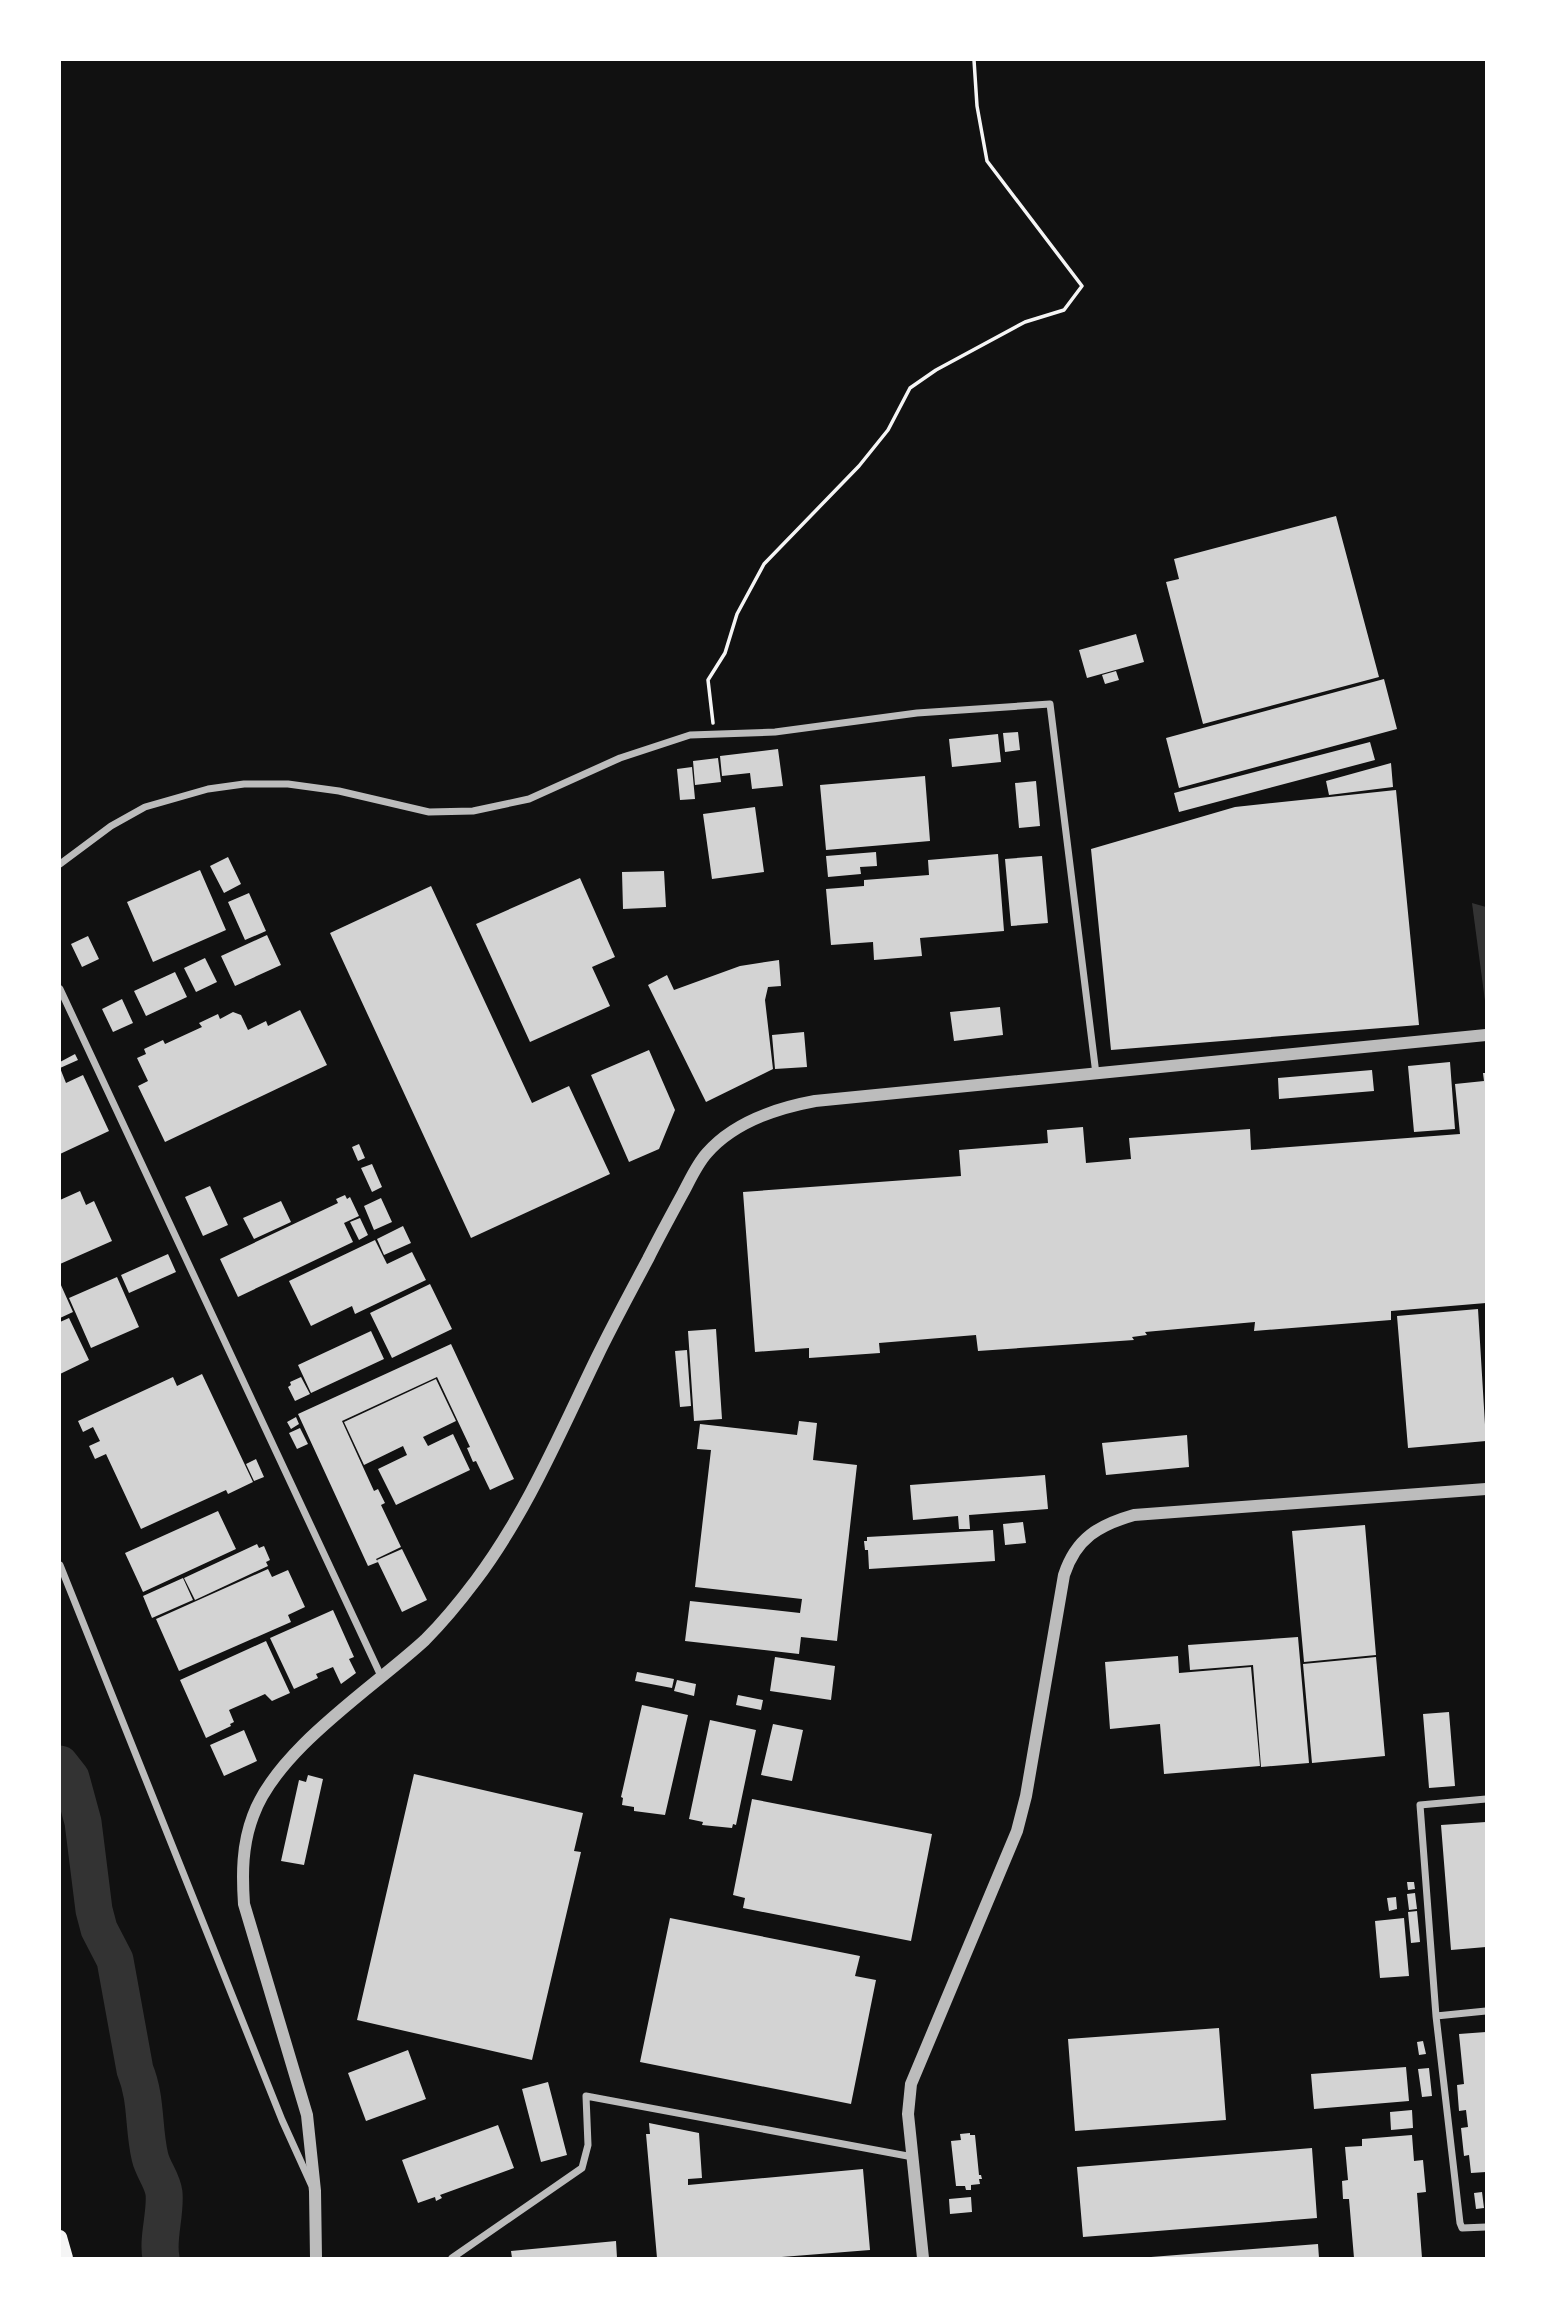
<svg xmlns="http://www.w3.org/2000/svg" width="1546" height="2318" viewBox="0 0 1546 2318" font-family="'Source Sans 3',sans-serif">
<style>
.water{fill:#333}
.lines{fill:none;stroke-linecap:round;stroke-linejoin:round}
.river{stroke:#333;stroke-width:37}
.building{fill:#d3d3d3}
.path{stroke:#f5f5f5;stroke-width:3.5}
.minor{stroke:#bcbcbc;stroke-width:7}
.tertiary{stroke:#bcbcbc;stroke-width:12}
.secondary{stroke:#f5f5f5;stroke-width:14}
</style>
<rect width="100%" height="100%" fill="#111"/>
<!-- water -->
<path class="water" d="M1472,903L1486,907V1000L1485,1001Z"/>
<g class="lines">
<!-- river -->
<path class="river" d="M60,1764L71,1778L83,1822L94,1910L99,1929L115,1960L135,2070C147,2099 143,2128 150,2157C153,2170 162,2179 164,2193C166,2214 157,2238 161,2258"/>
</g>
<!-- building -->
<path class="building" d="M1336,516L1379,677L1203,724L1166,582L1179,579L1174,559Z
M1136,634L1144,662L1087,678L1079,650Z
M1116,671L1119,680L1105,684L1102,675Z
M1384,679L1397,729L1179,788L1166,738Z
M1018,732L1020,750L1005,752L1003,733Z
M998,734L1001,762L952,767L949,739Z
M1370,742L1375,760L1179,812L1174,793Z
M778,749L783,786L752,789L750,773L722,776L720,756Z
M718,758L721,782L695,785L693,761Z
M1391,763L1393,787L1329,795L1326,781Z
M692,767L695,799L680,800L677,769Z
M925,776L930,841L826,850L820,785Z
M1036,781L1040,826L1019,828L1015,783Z
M1396,790L1419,1025L1111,1050L1091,849L1235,807Z
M755,807L764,872L712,879L703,814Z
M876,852L877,866L860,867L861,874L828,877L826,856Z
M998,854L1004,931L920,938L922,956L874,960L873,942L831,945L826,889L864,886V880L929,875L928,860Z
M1042,856L1048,923L1011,926L1005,859Z
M228,857L241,884L224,893L210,866Z
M200,870L226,930L153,962L127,902Z
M664,871L666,907L623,909L622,872Z
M580,878L615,957L592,967L610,1006L530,1042L476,924Z
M431,886L532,1103L569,1086L610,1174L471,1238L330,933Z
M249,893L266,931L245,940L228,902Z
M267,935L281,965L235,986L221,956Z
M88,936L99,959L82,967L71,944Z
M205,958L217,982L196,992L184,968Z
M779,960L781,986L768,987L765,1000L773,1069L706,1102L648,985L667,975L674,990L740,966Z
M175,972L187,997L146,1016L134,991Z
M122,999L133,1023L113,1032L102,1009Z
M1000,1007L1003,1035L954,1041L950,1012Z
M300,1010L327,1065L165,1142L138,1086L148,1081L137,1058L146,1054L144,1049L163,1040L165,1044L202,1027L199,1023L218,1014L220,1019L233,1012L241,1015L248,1030L266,1021L268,1026Z
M804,1032L807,1067L775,1069L772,1035Z
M649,1050L675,1110L659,1149L629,1162L591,1075Z
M75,1054L78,1060L60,1068L66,1083L83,1075L109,1131L60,1154V1062Z
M1450,1062L1455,1129L1414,1132L1408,1066Z
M1372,1070L1374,1091L1279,1099L1278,1078Z
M1483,1073H1486V1303L1391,1311V1320L1254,1331L1255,1322L1145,1332L1147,1335L1132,1337L1134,1340L978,1351L976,1335L879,1343L880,1353L809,1358V1348L755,1352L743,1192L961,1176L959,1150L1048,1143L1047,1130L1083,1127L1086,1163L1131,1159L1129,1138L1250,1129L1251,1150L1460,1134L1455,1084L1484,1081Z
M359,1144L365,1158L358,1161L352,1147Z
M372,1164L382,1187L372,1192L361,1168Z
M210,1186L228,1225L203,1236L185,1197Z
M80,1191L86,1205L94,1201L112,1241L60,1264V1200Z
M345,1195L347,1199L350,1197L359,1216L344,1223L353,1242L238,1297L220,1259L338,1203L336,1199Z
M381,1198L392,1222L374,1230L364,1206Z
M281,1201L291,1222L254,1239L243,1218Z
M360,1218L368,1235L359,1240L350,1222Z
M403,1226L411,1243L384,1255L377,1239Z
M375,1240L387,1264L412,1252L426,1280L355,1314L352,1306L311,1326L289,1281Z
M168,1254L176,1272L129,1293L121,1275Z
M117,1277L139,1327L91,1348L69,1298Z
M60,1283L73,1312L60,1318Z
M430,1284L452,1329L392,1358L370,1313Z
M1478,1309L1486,1441L1408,1448L1397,1316Z
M69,1318L89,1360L60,1374V1322Z
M716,1329L722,1419L694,1421L688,1331Z
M371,1331L384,1359L311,1393L298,1365Z
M451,1344L514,1479L490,1490L476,1461L473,1462L467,1448L470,1447L437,1377L342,1421L374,1491L378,1489L385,1503L381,1505L401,1547L376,1559L378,1562L368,1566L298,1414Z
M687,1350L691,1406L680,1407L675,1351Z
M202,1374L253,1482L228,1494L226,1490L141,1529L106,1454L95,1459L89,1446L100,1441L93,1427L83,1432L78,1421L173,1377L177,1386Z
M301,1377L310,1394L295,1401L288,1387L291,1385L290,1382Z
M436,1379L456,1421L423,1437L428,1446L453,1434L470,1470L396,1505L378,1469L407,1455L403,1446L364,1465L344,1422Z
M296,1417L299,1424L291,1429L287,1422Z
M799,1421L817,1423L813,1460L857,1465L837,1641L801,1637L799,1654L685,1641L690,1601L800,1613L802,1599L695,1587L711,1450L697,1449L700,1424L797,1435Z
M300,1428L308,1444L297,1449L289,1433Z
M1187,1435L1189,1467L1106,1475L1102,1443Z
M256,1459L264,1477L254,1481L246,1464Z
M1045,1475L1048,1509L969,1515L970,1529H959L958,1516L913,1520L910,1485Z
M218,1511L236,1549L143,1592L125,1553Z
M1023,1522L1026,1543L1005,1545L1003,1524Z
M1365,1525L1376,1655L1304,1662L1292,1531Z
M993,1530L995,1561L869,1569L868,1550H865L864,1541H867V1537Z
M257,1544L259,1548L264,1546L270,1560L266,1562L268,1566L195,1600L184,1578Z
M402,1549L427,1600L402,1612L377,1560Z
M268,1569L272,1577L288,1570L305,1607L288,1615L291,1622L179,1671L156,1619Z
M183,1578L193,1600L152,1618L143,1596Z
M333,1610L354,1657L349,1659L356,1673L341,1684L333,1667L316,1674L318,1678L294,1689L270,1638Z
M1298,1637L1309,1763L1261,1767L1253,1665L1190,1670L1188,1645Z
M266,1641L290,1693L272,1701L265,1694L229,1710L234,1722L230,1724L231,1726L206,1738L180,1680Z
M1178,1656L1179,1673L1251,1667L1260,1766L1164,1774L1160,1724L1110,1729L1105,1662Z
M775,1657L835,1666L831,1700L770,1691Z
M1376,1657L1385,1756L1312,1763L1303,1664Z
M637,1672L674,1679L672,1688L635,1681Z
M677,1680L696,1684L694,1696L674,1691Z
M738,1695L763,1700L761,1710L736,1705Z
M642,1705L688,1715L665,1815L634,1811V1807L622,1805L623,1798L621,1797Z
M1449,1712L1455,1786L1429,1788L1423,1714Z
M710,1720L756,1730L736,1825L733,1824L732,1828L702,1825L703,1822L689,1819Z
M773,1724L803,1730L792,1781L761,1775Z
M244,1730L257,1761L224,1776L210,1745Z
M414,1774L583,1813L574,1851L581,1852L532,2060L357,2020Z
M308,1775L323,1779L304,1865L281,1861L299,1780L306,1782Z
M752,1799L932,1834L911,1941L743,1908L745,1898L733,1895Z
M1486,1822V1947L1451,1950L1441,1825Z
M1407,1882H1414L1415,1889L1408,1890Z
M1415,1893L1417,1909L1409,1910L1407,1894Z
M1396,1897L1397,1909L1389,1911L1387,1898Z
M1417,1911L1420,1942L1411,1943L1408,1912Z
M670,1918L860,1956L855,1976L876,1980L851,2104L640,2062Z
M1404,1918L1409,1976L1380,1978L1375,1921Z
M1219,2028L1226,2120L1075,2131L1068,2039Z
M1486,2032V2172L1471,2173L1469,2155L1464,2156L1461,2128L1468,2127L1466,2110L1459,2111L1457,2085L1464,2084L1459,2034Z
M1423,2041L1426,2054L1419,2055L1417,2042Z
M408,2050L426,2099L366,2121L348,2073Z
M1406,2067L1409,2101L1314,2109L1311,2074Z
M1429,2068L1432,2096L1422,2097L1418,2069Z
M548,2082L567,2155L541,2162L522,2089Z
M1412,2110L1413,2128L1391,2130L1390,2112Z
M649,2123L699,2133L702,2178L688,2179V2185L863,2169L870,2250L769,2258H657L646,2134H650Z
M498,2125L514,2168L440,2195L442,2198L436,2201L435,2197L418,2203L402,2160Z
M970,2133V2135H975L979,2175H981L982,2179H979L980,2184L971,2185V2190H966L965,2186H956L951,2141L961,2140L960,2134Z
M1412,2135L1414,2161L1423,2160L1426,2192L1417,2193L1422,2258H1354L1349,2199H1343L1342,2181L1348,2180L1345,2147L1362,2146V2139Z
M1312,2148L1317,2218L1083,2237L1077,2167Z
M1482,2192L1484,2208L1476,2209L1474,2193Z
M971,2197L972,2212L950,2214L949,2199Z
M616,2241L617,2258H512L511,2251Z
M1318,2244L1319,2258H1151V2257Z"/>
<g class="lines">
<!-- path -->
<path class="path" d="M713,723L708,680L725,653L737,614L764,564L859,466L888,430L910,388L936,370L1025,322L1064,310L1082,286L987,161L977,106L974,60"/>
<!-- minor -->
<path class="minor" d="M60,864L111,826L145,807L208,789L244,784H288L339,791L429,812L473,811L529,799L620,758L690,735L775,732L917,713L1050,704L1096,1074
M60,989L381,1676
M60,1565L282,2120L311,2184
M1486,1799L1420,1805L1436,2016L1460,2223L1462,2228L1486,2227
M1436,2016L1486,2011
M452,2258L582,2168L588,2145L586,2096L913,2157"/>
<!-- tertiary -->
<path class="tertiary" d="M316,2258L315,2191L307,2115L244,1904C242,1874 242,1845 253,1816C277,1749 373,1688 425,1640C443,1622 461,1600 476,1580C527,1512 560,1433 597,1357C613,1324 631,1291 648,1259C659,1237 671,1215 683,1193C690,1180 697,1164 707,1153C734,1122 777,1108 815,1101L1486,1035
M923,2258L908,2114L911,2084L1017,1831L1026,1796L1064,1575C1076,1538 1099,1525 1134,1515L1486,1489"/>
<!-- secondary -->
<path class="secondary" d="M60,2237L66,2258"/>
</g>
<!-- border -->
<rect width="1546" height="2318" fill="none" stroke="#ffffff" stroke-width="122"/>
</svg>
